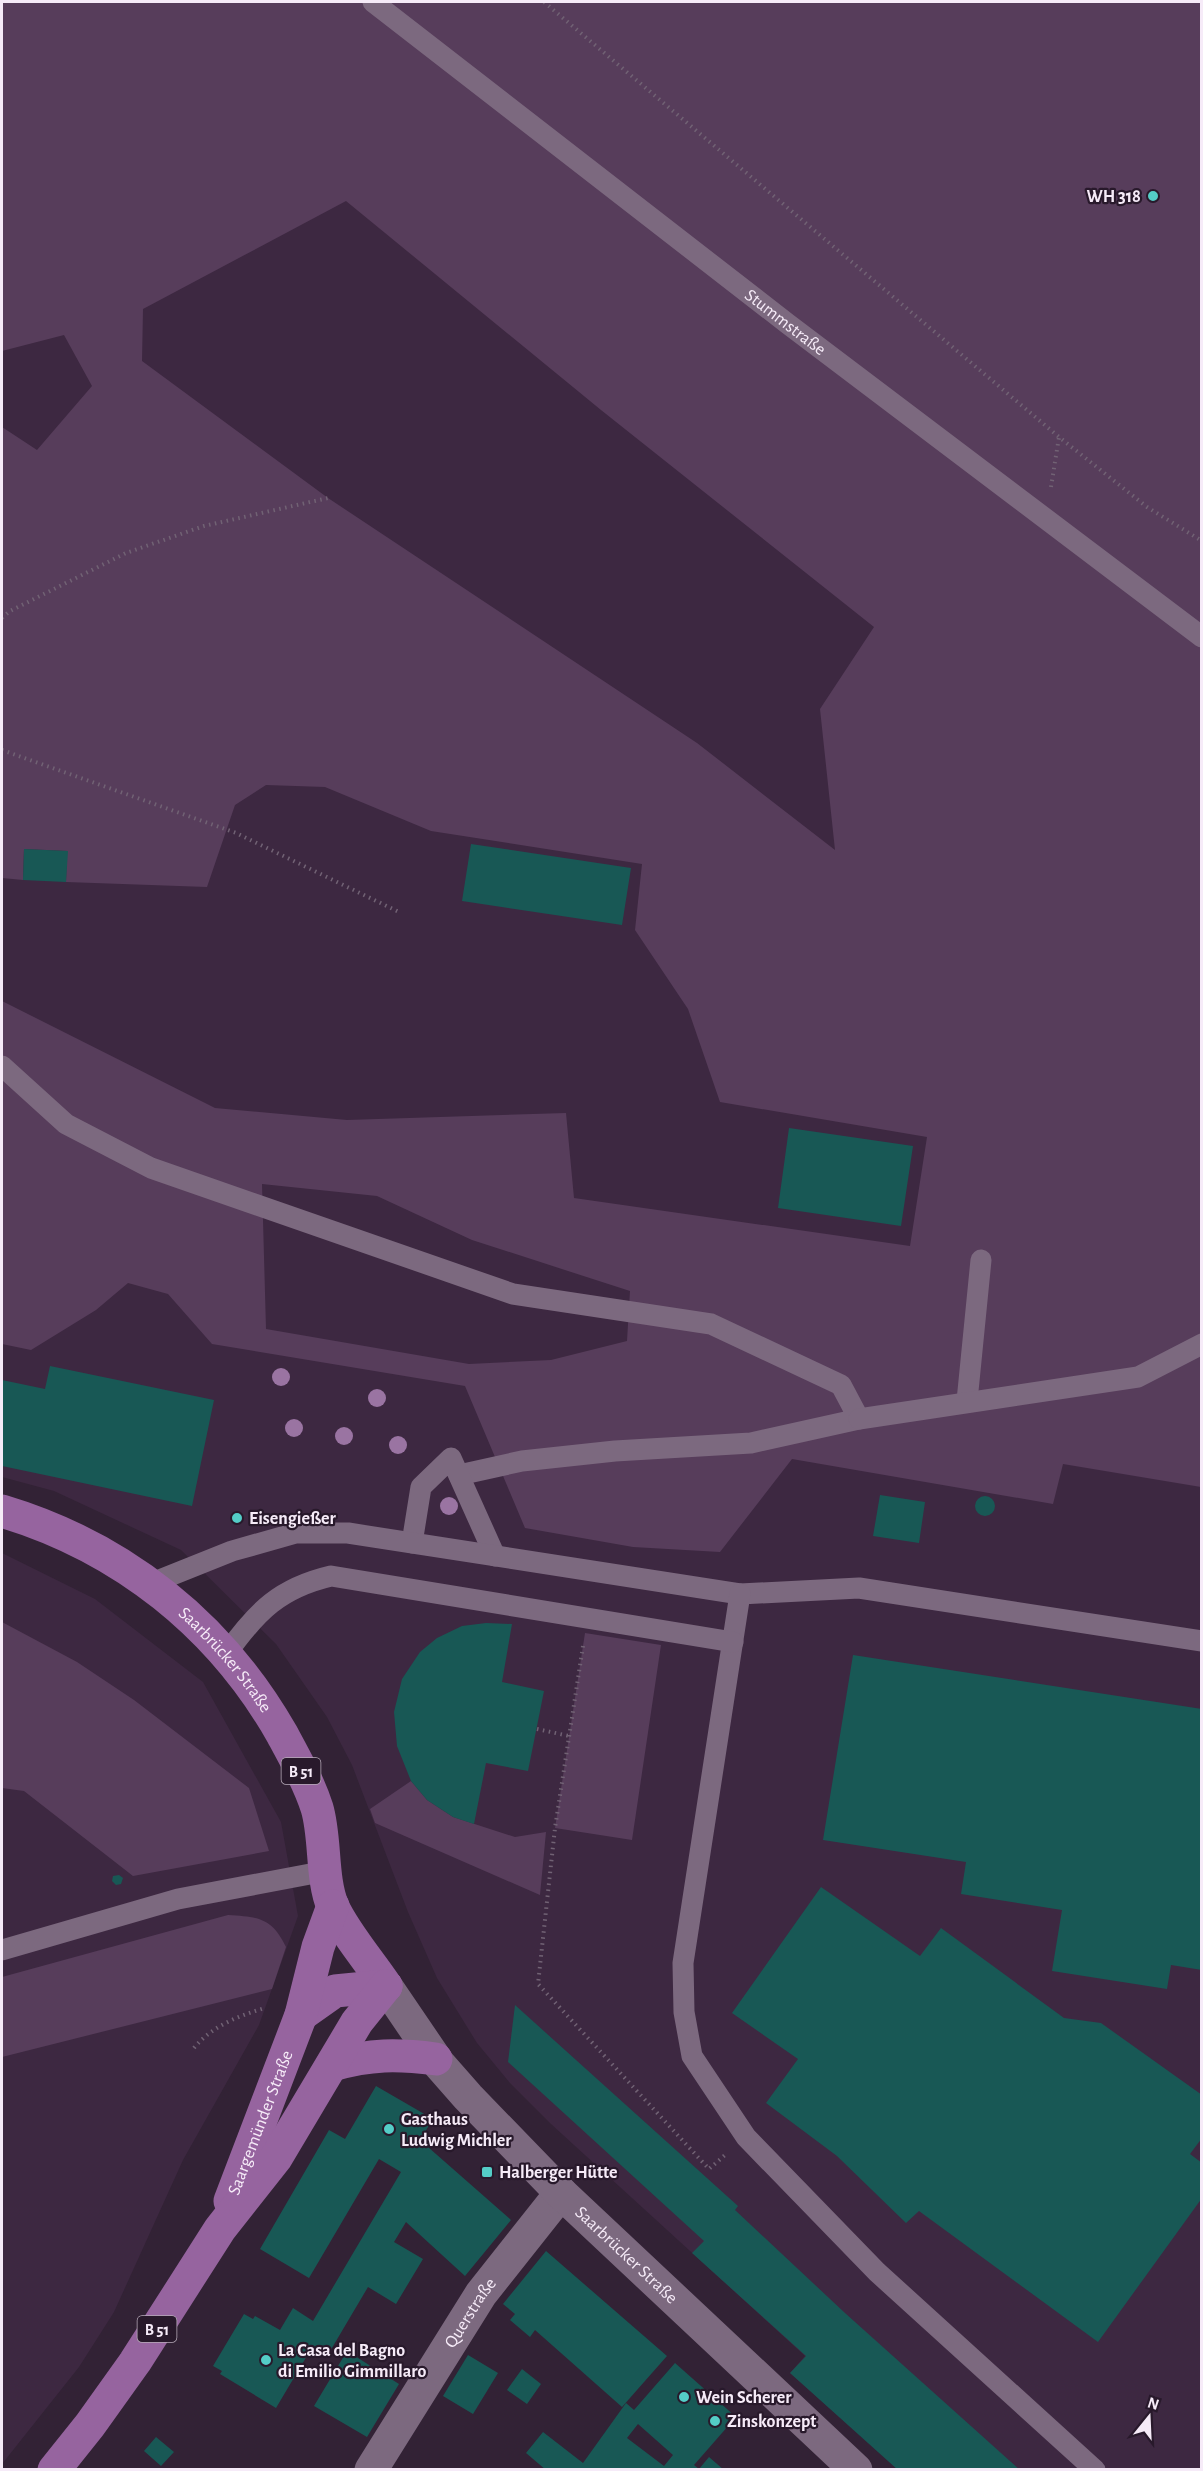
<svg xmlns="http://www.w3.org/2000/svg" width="1203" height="2471" viewBox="0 0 1203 2471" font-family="'Alegreya Sans',sans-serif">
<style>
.built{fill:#3d2841}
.green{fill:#573d5b;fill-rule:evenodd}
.building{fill:#185855;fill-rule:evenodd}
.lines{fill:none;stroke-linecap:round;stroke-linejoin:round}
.path{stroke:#716274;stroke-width:4;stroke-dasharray:1.5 4.5;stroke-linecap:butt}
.lane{stroke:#7c697f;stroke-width:21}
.street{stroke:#7c697f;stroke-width:33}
.secondary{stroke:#7c697f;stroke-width:33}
.primary{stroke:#96649f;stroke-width:33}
.tree{fill:#9a74a2}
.poi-dot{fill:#54cdc7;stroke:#28192b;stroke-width:2}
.labels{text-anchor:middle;stroke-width:4.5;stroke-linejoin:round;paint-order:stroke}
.shield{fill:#28192b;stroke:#b8acba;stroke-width:1.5}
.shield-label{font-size:16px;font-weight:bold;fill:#f6ebf8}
.poi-label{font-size:18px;font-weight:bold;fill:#f6ebf8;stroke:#28192b;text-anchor:start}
.street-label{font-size:18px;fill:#f6ebf8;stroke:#28192b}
</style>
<rect width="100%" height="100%" fill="#322235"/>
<!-- built -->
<path class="built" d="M2,2L1201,659V2469H898L790,2373L805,2356L551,2124L510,2083L477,2043L437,1978L408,1912L352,1765L327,1717L276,1644L181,1550L54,1491L2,1477Z
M2,1553L95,1599L203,1682L281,1822L298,1916L259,2025L183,2160L114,2312L79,2367L2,2464Z"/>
<!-- green -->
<path class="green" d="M2,2H1201V1487L1063,1464L1053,1504L792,1459L720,1552L633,1547L525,1528L465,1386L212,1344L168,1294L128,1283L96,1310L31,1350L2,1344V1001L215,1108L347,1120L566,1113L574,1198L910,1246L927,1137L720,1102L688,1009L635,930L642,864L431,831L325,787L266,785L235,805L207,887L66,882L67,851L24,849L23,880L2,878V427L37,450L92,386L64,335L2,351ZM346,201L601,410L874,627L820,709L835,850L697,743L328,498L142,361L143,309ZM262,1184L377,1196L472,1240L630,1291L627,1341L551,1360L469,1364L266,1329Z
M2,1622L77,1662L134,1700L249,1788L269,1851L133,1876L24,1791L2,1788Z
M585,1633L661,1645L632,1840L555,1828Z
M411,1781L427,1800L453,1817L515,1837L546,1832L540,1895L375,1823L370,1809Z
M228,1915C259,1917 272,1918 286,1947L272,1989L2,2057V1977Z"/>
<!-- building -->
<path class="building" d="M471,844L631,868L622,925L462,901Z
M24,849L68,851L66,882L23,880Z
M789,1128L913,1146L901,1226L778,1208Z
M50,1366L214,1400L192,1506L2,1466V1380L45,1389Z
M880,1495L925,1502L919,1543L873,1536Z
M975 1506a10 10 0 1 1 20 0a10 10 0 1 1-20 0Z
M486,1623L512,1624L502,1682L544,1691L528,1771L486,1763L474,1824L453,1817L427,1800L411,1781L397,1746L394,1712L402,1679L420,1652L437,1638L462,1626Z
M853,1655L1202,1709V1970L1171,1965L1167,1989L1052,1971L1062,1910L961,1894L966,1862L823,1840Z
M119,1875L123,1878L121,1884L116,1885L112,1881L113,1876Z
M821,1887L920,1956L941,1928L1064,2018L1101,2023L1202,2095V2138L1190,2154L1202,2163V2198L1098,2342L919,2211L906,2223L837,2156L766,2103L798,2059L732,2013Z
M515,2005L738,2206L735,2210L845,2313L1020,2470H898L790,2373L806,2356L692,2253L704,2241L508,2062Z
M376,2086L433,2119L420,2140L511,2220L465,2276L406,2222L394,2242L423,2259L396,2304L368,2287L326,2358L311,2349L276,2408L220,2374L222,2371L213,2366L244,2314L253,2319L255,2316L280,2330L293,2308L313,2321L401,2172L379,2159L309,2278L260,2249L329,2130L345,2139Z
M546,2251L667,2356L622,2407L535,2330L530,2337L510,2320L515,2314L503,2304Z
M347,2351L399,2384L367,2437L314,2406Z
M468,2355L498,2373L473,2414L443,2396Z
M675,2363L736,2417L694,2465L699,2469L709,2457L724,2470H546L526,2453L543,2432L583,2463L626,2403L634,2410ZM638,2424L673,2455L664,2466L627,2438Z
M522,2369L541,2384L527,2404L507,2390Z
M156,2437L174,2452L161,2466L144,2451Z"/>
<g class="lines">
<!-- path -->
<path class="path" d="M544,2L1059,437L1147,507L1202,541
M1051,487L1059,437
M2,618L10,611L126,553L204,526L328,498
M2,750L236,833L399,912
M583,1646L555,1828L538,1984L709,2169L725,2155
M537,1729L569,1736
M194,2048C212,2026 238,2016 265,2008"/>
<!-- lane -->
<g class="lane">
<path id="s1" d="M373,2L788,324L1202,637"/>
<path d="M2,1066L66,1124L151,1168L513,1294L711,1324L841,1385L859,1419L751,1443L615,1451L522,1461L459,1475"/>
<path d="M967,1401L981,1260"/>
<path d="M859,1419L1138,1377L1202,1344"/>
<path d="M412,1543L421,1487L451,1458L495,1556"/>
<path d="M152,1583L232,1551L296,1533H348L740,1594L859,1588L1202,1641"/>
<path d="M740,1594L683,1963L684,2012L692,2056L746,2137L877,2272L1095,2470"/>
<path d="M227,1653C257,1611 280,1588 331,1576L733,1642"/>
<path d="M2,1950L178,1899L326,1871"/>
</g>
<!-- street -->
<path class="street" id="s2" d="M371,2470L481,2294L561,2193"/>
<!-- secondary -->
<path class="secondary" id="s3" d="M386,1986L439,2064L468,2097L561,2193L856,2470"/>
<!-- primary -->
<g class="primary">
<path id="s4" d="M2,1511C122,1547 220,1625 282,1734C295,1758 309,1783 317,1808C326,1838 321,1879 333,1907C345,1933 370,1962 386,1986"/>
<path d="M301,2015L335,1991L386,1986"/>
<path d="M332,2065C371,2054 397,2054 436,2059"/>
<path id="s5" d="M230,2201L301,2015L318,1947L333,1906"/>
<path d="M54,2470L90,2425L135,2362L220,2229L276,2158L357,2022L386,1986"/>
</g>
</g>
<!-- trees -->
<g class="tree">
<circle cx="281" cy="1377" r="9"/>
<circle cx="377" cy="1398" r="9"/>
<circle cx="294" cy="1428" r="9"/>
<circle cx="344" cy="1436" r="9"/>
<circle cx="398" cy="1445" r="9"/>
<circle cx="449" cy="1506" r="9"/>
</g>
<!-- markers -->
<g class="poi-dot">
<circle cx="1153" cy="196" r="6"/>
<circle cx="237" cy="1518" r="6"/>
<circle cx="389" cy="2129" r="6"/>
<rect x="481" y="2166" width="12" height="12" rx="3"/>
<circle cx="266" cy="2360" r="6"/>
<circle cx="684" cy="2397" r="6"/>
<circle cx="715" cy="2421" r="6"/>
</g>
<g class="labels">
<!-- shield labels -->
<g class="shield">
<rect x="281.5" y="1758" width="39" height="26" rx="4.5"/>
<rect x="137.5" y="2316" width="39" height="26" rx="4.5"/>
</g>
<g class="shield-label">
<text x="301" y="1777">B 51</text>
<text x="157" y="2335">B 51</text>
</g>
<!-- poi labels -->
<g class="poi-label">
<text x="1141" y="202" text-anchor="end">WH 318</text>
<text x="249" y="1524">Eisengießer</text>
<text x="401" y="2125">Gasthaus<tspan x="401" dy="21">Ludwig Michler</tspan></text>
<text x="499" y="2178">Halberger Hütte</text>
<text x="278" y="2356">La Casa del Bagno<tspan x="278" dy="21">di Emilio Gimmillaro</tspan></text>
<text x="696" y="2403">Wein Scherer</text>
<text x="727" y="2427">Zinskonzept</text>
</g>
<!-- street labels -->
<g class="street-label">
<text dy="6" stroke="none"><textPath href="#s1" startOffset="522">Stummstraße</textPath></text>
<text dy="6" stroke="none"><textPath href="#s4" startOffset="273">Saarbrücker Straße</textPath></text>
<text dy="6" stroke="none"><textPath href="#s5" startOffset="84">Saargemünder Straße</textPath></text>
<text dy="6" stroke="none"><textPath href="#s3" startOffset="362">Saarbrücker Straße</textPath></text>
<text dy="6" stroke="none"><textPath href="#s2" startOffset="186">Querstraße</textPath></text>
</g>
</g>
<!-- border -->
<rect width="1203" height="2471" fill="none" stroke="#f6ebf8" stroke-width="6"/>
<!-- north arrow -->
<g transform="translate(1149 2417) rotate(18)" stroke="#28192b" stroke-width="4.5" paint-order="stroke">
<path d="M0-4.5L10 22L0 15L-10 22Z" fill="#f6ebf8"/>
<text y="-9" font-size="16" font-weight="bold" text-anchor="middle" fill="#f6ebf8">N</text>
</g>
</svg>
